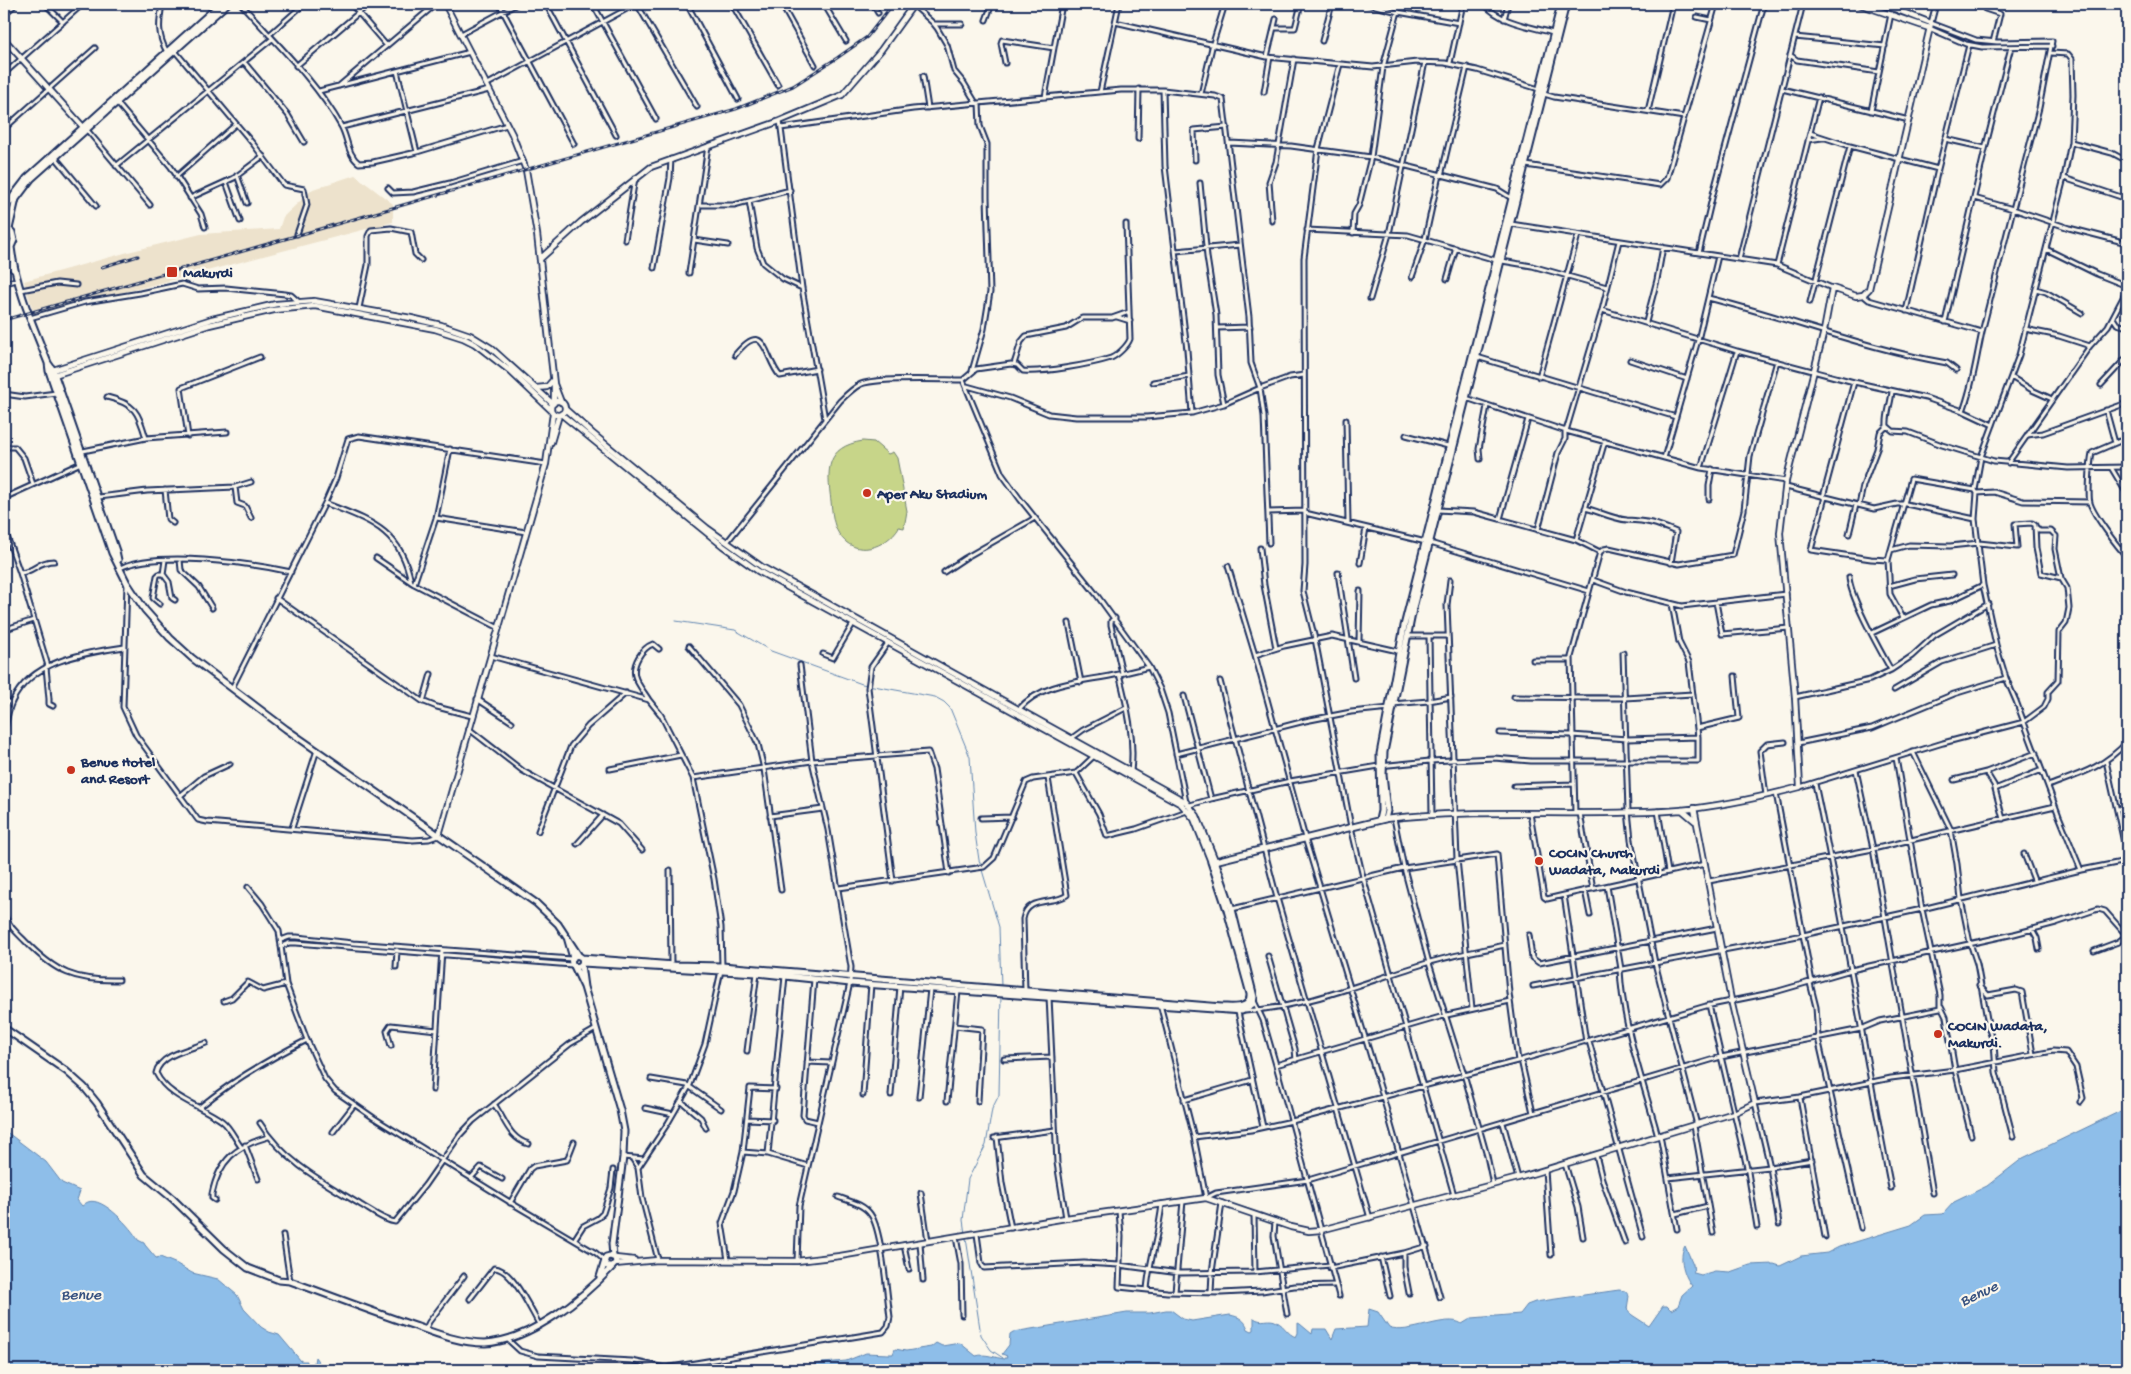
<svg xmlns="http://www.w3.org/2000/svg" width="2131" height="1374" viewBox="0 0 2131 1374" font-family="'Gochi Hand',sans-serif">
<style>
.built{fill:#ede2cc}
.green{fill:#c7d589;stroke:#718274}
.water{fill:#8ebee9;stroke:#6085b1}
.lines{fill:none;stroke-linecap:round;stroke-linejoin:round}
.stream{stroke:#6085b1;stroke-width:1}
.minor-casing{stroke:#1b2f5e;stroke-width:7}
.tertiary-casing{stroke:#1b2f5e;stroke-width:8}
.secondary-casing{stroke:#1b2f5e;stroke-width:9}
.primary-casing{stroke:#1b2f5e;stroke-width:9}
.minor{stroke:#fbf7ec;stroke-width:3}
.tertiary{stroke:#fbf7ec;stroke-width:4.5}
.secondary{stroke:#fbf7ec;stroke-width:5}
.primary{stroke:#fbf7ec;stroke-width:5}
.rail-casing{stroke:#1b2f5e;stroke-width:3}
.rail{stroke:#fbf7ec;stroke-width:1;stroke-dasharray:4;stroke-linecap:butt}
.poi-dot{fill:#c8321e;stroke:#fbf7ec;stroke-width:2}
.labels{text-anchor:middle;stroke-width:4.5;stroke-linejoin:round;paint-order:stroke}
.poi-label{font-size:15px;font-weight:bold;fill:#1b2f5e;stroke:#fbf7ec;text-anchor:start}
.water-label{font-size:16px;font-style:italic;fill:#385381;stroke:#fbf7ec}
</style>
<rect width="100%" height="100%" fill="#fbf7ec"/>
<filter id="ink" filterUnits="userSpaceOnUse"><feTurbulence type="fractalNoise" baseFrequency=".02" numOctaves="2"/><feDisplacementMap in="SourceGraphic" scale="10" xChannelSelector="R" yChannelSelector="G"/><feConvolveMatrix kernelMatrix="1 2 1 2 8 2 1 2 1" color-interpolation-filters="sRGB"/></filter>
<g filter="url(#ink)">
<!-- built -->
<path class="built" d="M355,175L393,204V222L157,284L34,314L24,281L132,251L201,234L279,229L283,217L313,189Z"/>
<!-- green -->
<path class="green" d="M863,441L874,442L888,454L893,452L897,458L907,511L904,528L899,527C886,548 855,559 839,534C833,525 832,512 831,501C827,470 825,447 863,441Z"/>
<!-- water -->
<path class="water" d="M2127,1108V1370H789L823,1363L846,1361L866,1353L889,1354H893L895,1349L906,1351L931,1347L936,1343L942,1346L960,1343L976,1356C986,1353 995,1358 1005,1359L1007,1356L1002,1354L1009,1345L1010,1334L1013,1332L1127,1313H1150L1166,1310H1171L1183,1319L1192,1321L1230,1315C1240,1317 1245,1320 1248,1329L1252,1331L1254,1330V1318C1262,1324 1269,1317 1277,1322C1285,1326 1287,1334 1296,1337L1298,1333V1323L1300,1324L1312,1334L1313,1329H1326L1332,1339L1336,1329L1367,1327L1369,1309L1378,1312L1389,1328C1407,1336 1447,1313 1462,1324L1472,1318L1520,1314L1527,1305L1535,1302L1619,1290L1625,1291L1629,1296L1627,1309L1632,1315L1649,1326L1663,1306H1667L1671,1310L1678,1306L1682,1295L1692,1286C1684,1276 1678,1257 1685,1246L1693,1264L1694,1273L1701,1275L1715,1271L1730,1272L1750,1265L1774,1264L1780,1266L1801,1256L1827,1253L1839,1247L1911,1225L1925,1215L1943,1214L1954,1202L1987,1186L2023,1158Z
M4,1130L46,1162L62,1183L80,1191L77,1200L82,1206C84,1205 85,1203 88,1202C103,1196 132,1229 138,1240L144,1243L145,1245L156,1258L160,1257L177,1264L192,1273L218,1279L237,1295L244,1309L261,1327L269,1332L279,1335L301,1361H307L306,1369H313L315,1357L324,1370L332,1367L341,1370H4Z"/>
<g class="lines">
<!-- stream -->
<path class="stream" d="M676,621L735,630L771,651L862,684L935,697L944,702L950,708L970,757L975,833L979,860L999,927L1001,986
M965,1234L963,1220L968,1179L986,1145L992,1109L999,1095L1001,995
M966,1238L981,1335L991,1350L1003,1358"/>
<!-- minor casing -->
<g class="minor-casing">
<path id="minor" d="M45,4L63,22
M162,4C159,22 157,35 167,52
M241,4C274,41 317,82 341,126C348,138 347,154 359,163L373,162L417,152L507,125
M351,4L386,45
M499,4L574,144
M546,4L616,135
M593,4L656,119
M637,4L697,107
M687,4L738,99
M732,4L778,85
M781,4L815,65
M824,4L846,41
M873,4L878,13
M1368,4L1398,12L1459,23
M1484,4C1501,23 1529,26 1553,33
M1936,4L1931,23L1976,40L1997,42L2052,41L2039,108L2013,209L1974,198
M913,5L933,23L937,28L947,45L954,71L964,83L976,103
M1985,9L2000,14L1993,42
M1697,17L1711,20
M1504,19L1508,4
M986,20L992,4
M1115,22L1267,57L1373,67L1417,62L1445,63L1477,70L1539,89L1544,94L1554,97L1684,117
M935,24H962
M1274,28H1295L1301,4
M1929,28L1966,44L1982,47L2052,46
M461,34L517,4
M269,35L304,4
M1795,37L1885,46
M1322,41L1332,4
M175,51L254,145L284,185L304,189L307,205L297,234
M2051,53L2068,54L2072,59L2073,95L2071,142L2064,178L2019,355L1981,457L1975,490L1977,493L1975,519L1983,585L1996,645L2006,678L2016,701L2059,816L2081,870L2127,861
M1790,55L1797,60L1879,72
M1267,57L1276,19
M244,62L288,115L304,142
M1005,63L1001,43L1002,40L1054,48
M1450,63L1463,4
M1340,64L1318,149L1304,258L1305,565L1303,591L1315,639L1351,827L1363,877L1454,1195
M296,66L369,4
M397,71L417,152
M4,74L83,4
M923,76L928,108
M486,85L636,4
M339,86L436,4
M1782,89L1909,120
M1163,90L1165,166L1187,350L1192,413
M319,91L470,52
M1100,92L1119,4
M1264,92L1270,57
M1201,94L1213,43L1225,4
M1045,97L1062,4
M117,103L171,167L201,214L205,227
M1648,111L1673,4
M1871,111L1891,14
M780,121L802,288L825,419
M342,127L489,90
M781,128L913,109L1121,90H1163L1215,96L1223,99L1249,317L1251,363L1260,388L1224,404L1192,413L1146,417H1076L1049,414L1010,398L967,386
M4,129L95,48
M87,130L150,205
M1810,133L1850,146L1938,169
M1138,139L1139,89
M1945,139L1985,148
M1808,140L1822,138
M2071,142L2112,153L2127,161
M1229,143L1291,146L1371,157L1497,189L1513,199
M56,158L96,206
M1195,160L1194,130L1227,127
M1526,165L1660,185L1667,178L1716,4
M116,166L272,39
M237,175L247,203
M1441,176L1467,67
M176,177L236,124
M2064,178L2127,199
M226,182L240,221
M1200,183L1207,257L1216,315L1218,375L1224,404
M388,188L393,193L413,192L450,183L523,161
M190,198L234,178L263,156
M749,201L757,248L763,263L783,279L802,288
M699,205H734L790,190
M1272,221L1269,182L1276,162L1294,59
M1511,224L1777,265L1832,288
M1307,230L1408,235L1496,260L1532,266L1607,287
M1353,233L1354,214L1359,205L1371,157L1383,67L1400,4
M625,240L635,178
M694,240L728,245
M2046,249L2097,274L2127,286
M1176,251L1240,245
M1699,253L1713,194L1764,4
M1739,259L1803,4
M1777,265L1819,97
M654,268L670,178L671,159
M689,273L708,146
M1412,277L1425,239L1439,175
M1447,279L1456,248
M4,283L17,280
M2036,289L2046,292L2082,313
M21,290L57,283L76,285
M1863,295L1869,300L1982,332L2013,209L2069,228L2127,243
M1708,298C1789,318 1866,349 1947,363L1956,370
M1370,299L1389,234L1425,62
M1810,302L1850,146
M359,308L368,265V236L371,230L391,228L411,232L415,254L421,260
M1602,310L1737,351L1854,382L1926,398L1963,411L1993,425
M1906,311L1938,169L1969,45
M1117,317L1130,321
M30,318L85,302L140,293L182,284L198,289L226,288L285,294L291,295L299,302
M2113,318L2117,324L2127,327
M1646,322L1657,280L1663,247
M1945,322L1987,141L2011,47
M1217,328L1250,327
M2025,329L2059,336L2090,346
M735,355C766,317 764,358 780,376L817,369
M1477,357L1676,417
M1630,360L1687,379
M1014,364L1021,342L1026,336L1066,328L1082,318H1112L1129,312
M972,371L984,329L990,292L987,197V144L980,126L979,103
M1539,377L1578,235
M2011,377L2032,390L2052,399
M963,380L976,369L1011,364L1017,365L1023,371C1043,373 1092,364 1111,358C1118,355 1128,345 1130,339L1126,224
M1153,382L1189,376
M2101,385L2127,357
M4,394L25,397L56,393
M107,397C135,404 138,411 146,438
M1466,398L1566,431L1701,468L1786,481
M2106,410L2115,443
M1963,411C1973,385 1976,359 1982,332
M1346,420L1348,523
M1887,426L1893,431L1908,432L1942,445L1994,461L2068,468L2127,467
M1566,431L1602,310L1619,241
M1406,435L1448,446
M2027,435L2043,433L2127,403
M188,436L181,388L260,357
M2127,438L2092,453C2090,461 2088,496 2090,503C2094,516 2118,547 2127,557
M6,447H15L24,458L33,484
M83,451L146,438L227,432
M1664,458L1698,340L1718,256
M1480,459L1479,449L1487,406
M2008,463L2090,346L2108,326L2127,290
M1701,468L1737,351
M2112,469L2127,494
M235,487L237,503L245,506L251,518
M1786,487L1874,509L1897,504H1906L1975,519
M165,490L168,519L173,523
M1977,493L1994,492L2023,501L2090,502
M99,497L147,491L235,487L251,482
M1823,497L1854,382
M1825,497L1811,550L1871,559L1888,560
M4,498L81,463
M1709,499V486L1712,469
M325,503C370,521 401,529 411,582
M1859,505L1863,486L1877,449L1880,433L1887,426C1886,414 1891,404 1892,391
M1585,508C1598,511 1613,519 1627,520C1648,521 1655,523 1676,532L1671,563
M1438,510L1474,512L1576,540
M1268,512L1305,511
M1305,513L1430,543L1589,591
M436,518L526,532
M1500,519L1528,419
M4,528L20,573L48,666
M2037,528L2039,531H2051L2056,536L2055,549L2061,578
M1538,530L1558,453L1565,439V430
M1849,534L1856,505
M727,542L840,401C846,395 853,388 861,384C880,377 941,380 963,380L1002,474L1020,499L1096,594L1149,667L1160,689L1168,713L1186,802
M1269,543L1264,416L1260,388L1290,377L1304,375
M1260,548L1264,585L1276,648
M1600,552L1604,549L1609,548L1679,564L1733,555L1744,510L1750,456L1777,361
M376,558L414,584L499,628
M180,560L181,570L199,587L212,608
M1360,563L1366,528
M1228,566L1255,655
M120,568C157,550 250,563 291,572
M944,572L965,558L1035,518
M20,573C34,572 38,561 54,561
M1338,573L1354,678
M163,574L165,560
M1849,577C1850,598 1880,650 1891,670
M1450,580L1447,605L1457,859L1472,1009
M1593,580L1626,592L1682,606L1786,594
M127,584L123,707L136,735L198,820L207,822L413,840L429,839L438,836
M414,584L436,518L450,449
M1889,586L1915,579L1952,575
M276,598L422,701L437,707L472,716
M1716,602L1722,634L1789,628
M160,604L153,598L157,576L159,574H163L169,582L172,598L175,600
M1115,618L1111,621V625L1122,673
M1903,618L1890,594L1888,560L1911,479L1975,490
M1069,623L1081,682
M9,628L34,620
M1872,633L1931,605L1950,601L1983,585
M1408,636H1448
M1429,636L1432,814
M1359,641L1360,591
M888,643L871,667L868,688L893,881
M689,646L739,705L758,744L764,769L781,890
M1398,651L1332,636L1284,646L1255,655L1305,838L1383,1097L1440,1297
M1623,653L1628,811L1631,840L1655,963L1697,1125
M823,654L833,658L853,624
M491,656L649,700L661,715L693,778L714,879L721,927L722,966L705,1044L690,1085L668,1123L638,1168
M1533,660H1571
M46,667L49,699V704L53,706
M1120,674L1149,667
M1220,681L1277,898L1370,1218
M232,688L325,503L336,478L348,439L359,436L546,464
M1894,690L1942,662L1996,645
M1184,696L1211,799
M1514,697L1625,698L1693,694
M1795,697L1870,680L1891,670L1912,656L1935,635L1988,604
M477,699L512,722
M649,700C645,693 637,684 635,676C632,664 642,648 653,644L659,649
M4,702H12
M423,702L431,674
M1392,704L1429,701L1451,697
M1019,709C1043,681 1085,682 1119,674C1127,705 1135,739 1131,771
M1697,728L1739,718L1735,676
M469,729L523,771L619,824L642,850
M1500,733L1572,735L1627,739L1698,737
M4,736C6,725 7,712 12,702C31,660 84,653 124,647
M1072,738L1083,730L1126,708
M1798,743L1872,728L1954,694L2006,678
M1913,752L1951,830L1957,864L1961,899L1970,943L1977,964L1989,1030L1994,1043L1996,1072L2013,1137
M1176,754L1305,721L1351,712L1390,708
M2106,761L2127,856
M610,769L681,755
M1856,770L1873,849L1933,1193
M1986,772L1994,785L2003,819
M1076,773L1099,814L1107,836L1136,829L1187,811
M693,778L812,761L928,752L934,769L949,873
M1954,780L1986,772L2036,753
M1815,784C1844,918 1864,1053 1891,1188
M1514,786L1574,784
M2048,786C2080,774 2103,768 2127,742
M1800,787L1943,743L2024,722L2044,707L2048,699V692L2058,681L2059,632L2066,623L2069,608L2067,588L2061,578L2041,573L2036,548L2035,525L2032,523L2015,524L2017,547L1979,543L1950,546L1909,545L1891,550
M1995,789L2042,770
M1776,793L1812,982
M1766,795L1760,751L1767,744L1785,742
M180,796L204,776L230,764
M1190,805L1211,799L1290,781L1379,766L1430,761L1494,758L1531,761H1698V737L1689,662L1679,642L1672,604
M2118,809L2127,805
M1658,811L1668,872
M1530,813L1544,897L1547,899L1564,895
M1575,813L1571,657L1600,552L1576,540L1605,441
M1580,813L1593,889
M770,816L823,809
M981,818L1012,817
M1394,818L1404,868L1429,963L1464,1074L1487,1156L1493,1184
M292,828L317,750
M538,831L571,746L588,726L626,693
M577,844L603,815
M2024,854L2034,880
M670,870L671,964
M1709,881L1873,849L2055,806
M1607,886L1621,969
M248,887L262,904L279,931L286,984L307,1040L325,1079L335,1091L374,1118L513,1204L596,1253L605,1261
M839,888L984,867L994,858L1026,782L1033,779L1076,773L1094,756
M1585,890L1590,915
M1232,909L1404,868L1497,854L1509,993L1518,1061
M4,914C8,925 17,933 25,941C56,973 75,981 119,980
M2032,929L2037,938L2039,949
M1529,935L1532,958L1539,963L1717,928
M281,940L289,937H297L353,943L572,959
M282,946L289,943H296L572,965
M2094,951L2118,942L2127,935
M1268,956L1295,1049L1296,1060
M396,967L397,950
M1620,970C1623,1027 1643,1081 1658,1136
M814,979L803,1115L805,1119L818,1122
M1810,983L1816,1007L1818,1038L1861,1228
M1979,985L1988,995L2016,990L2022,992L2033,1054
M1533,986L1803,935L1922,909L2081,870
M1025,991L1023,919C1027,896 1053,905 1067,895L1048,778
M1049,997L1057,1163L1066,1218
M224,1001L232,998L248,982L263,990L286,984
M1254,1001L1263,1020L1276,1065L1339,1296
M1160,1004L1194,1137L1206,1198L1216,1193L1308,1180L1721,1057L1861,1029L1880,1021L1940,1009V995L1922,909L1896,758
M1709,1005L1748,1172L1757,1227
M1941,1007L1946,1017L1955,1070L1971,1135
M1245,1011C1308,1007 1367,981 1427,963C1452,955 1479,951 1505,945
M1238,1012L1263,1127
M955,1026L982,1029L978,1101
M1589,1041L1643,1237
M1586,1042L1564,895L1705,864
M206,1043C191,1049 160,1054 156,1073C168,1098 202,1106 222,1121C230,1127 235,1139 241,1147
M391,1046L387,1031L391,1025L437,1030
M747,1051L757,973
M1004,1059L1052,1057
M1521,1060L1533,1113
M807,1062L831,1063
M1276,1065L1447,1015L1510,1001
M651,1079L687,1085L721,1109
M433,1090L442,950
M863,1095L871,984
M891,1095L900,986
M919,1097L930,989
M1800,1098L1825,1237
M1184,1100L1252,1080
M681,1101L701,1118L706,1128
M947,1101L958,991
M494,1104C505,1119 509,1139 529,1144
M200,1107C233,1080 269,1059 307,1040
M645,1108L673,1114
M748,1119L773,1120
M260,1123C283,1161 323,1182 361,1205C370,1210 384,1221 395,1222L425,1185L460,1135L473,1121L570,1044L596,1029
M1503,1123L1518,1178
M1694,1126L1713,1233
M333,1132L354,1105
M1660,1135L1677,1229
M997,1137L1002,1183L1011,1228
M1194,1137L1251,1130L1292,1121L1521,1060L1706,1006L1775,992L1851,970L2014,934L2056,923L2098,909L2105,911L2127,936
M994,1138L1055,1130
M245,1145L258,1179
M743,1152L750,1088L776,1089
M768,1154L785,976
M1596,1155L1602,1179L1625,1243
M623,1157L644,1159
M632,1158L638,1168L642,1198L658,1260
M1565,1164L1578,1207L1583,1237
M1545,1170L1551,1255
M471,1178L481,1167L502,1179
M1668,1178L1770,1167L1812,1160
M921,1193L928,1241
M215,1200L212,1198V1194C219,1160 236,1146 268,1137
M510,1203L530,1169L534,1166L567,1160L574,1142
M1119,1211L1121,1236L1119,1287L1167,1292L1221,1293L1262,1291L1294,1286L1334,1285
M1675,1214L1708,1206
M1254,1215L1255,1272
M1275,1221L1274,1236L1287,1314
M1779,1224L1770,1167L1755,1103L1800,1097L1891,1078L1955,1070L2053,1051L2066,1052L2076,1067L2083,1098L2080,1102
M977,1234L981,1263L984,1268L1084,1263L1119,1265L1179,1273L1255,1272L1330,1265
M283,1235L290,1281
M956,1237L961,1264L962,1315
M574,1240L583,1226L598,1218L603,1213L611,1188L613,1170
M920,1243L923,1280
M904,1245L909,1269
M1404,1253V1267L1409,1293
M1381,1257L1390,1296
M728,1260L722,1223L734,1191L743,1152L768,1154L808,1166
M797,1261L799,1206L850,983L851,967L828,830L812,761L800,665
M1330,1268L1404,1253L1427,1246
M1147,1290C1149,1261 1159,1234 1162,1204
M1175,1292L1183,1201
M1211,1293L1212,1272L1222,1203
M470,1299L494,1268C512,1268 530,1309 539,1324
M425,1330L429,1322L464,1276
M507,1339L520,1351L538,1356L632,1361L665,1368L883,1332L888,1326L890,1317C887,1295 882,1231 871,1215C864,1204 849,1201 838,1197"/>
</g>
<!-- tertiary casing -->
<g class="tertiary-casing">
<path id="tertiary" d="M445,4L512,134L526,170L537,234L554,384L561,402
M1859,4L1929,28
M4,14L15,4
M4,39L85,129
M540,259L581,222L651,167L780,121L842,95L881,50L914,4
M50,371L212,319L276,304L314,301L411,318L441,325L470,335L491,348L553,404
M51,376L209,325L274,310L315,306L435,329L463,338L475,344L510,371L551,410
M536,388L547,387L553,380
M551 408a7 7 0 1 1 14 0a7 7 0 1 1-14 0Z
M554,403V384
M565,409L592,433L707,528L762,567L1186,802L1197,816L1215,860
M561,414L723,546L758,571L1181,804L1194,819L1211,862
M551,442L559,415
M1682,810L1695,821
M1385,819C1483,807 1582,818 1681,810C1720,806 1762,797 1800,787L1795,697L1780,533L1786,481L1824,331L1832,288L1856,296L1863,295L1869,289L1931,23L1882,4
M439,835L546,464L553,413
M615,1258L634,1260
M615,1264L658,1260L797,1261L840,1256L1066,1218L1206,1198L1291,1227L1309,1231L1321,1230L1518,1178L1734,1113L1755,1103L1731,1000L1694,808"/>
</g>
<!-- secondary casing -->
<g class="secondary-casing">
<path id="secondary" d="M4,212L14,195L27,178L220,4
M9,229L16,199L31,179L227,4
M581,965L584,987L620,1110L624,1131L623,1157L612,1244L613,1257
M574,966L584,987
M4,1028L66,1071L84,1087L97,1103L144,1175L173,1199L224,1249L248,1268L279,1280L290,1281C332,1296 373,1312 415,1326C437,1334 461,1343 485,1343C530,1341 583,1298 613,1266
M600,1277L606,1257L610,1256L615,1258L616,1262L613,1266H607L605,1263"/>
</g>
<!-- primary casing -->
<g class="primary-casing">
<path id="primary" d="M4,227L12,232L14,240L11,247L4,251
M11,247C16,288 33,325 48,363L53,370L116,551L118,560
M4,258L13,269
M48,363L49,371L112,553L127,583L145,610L170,638L192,658L286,729L536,903L558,924L579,956
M1379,820L1381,811L1380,754L1404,626L1561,4
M567,937L573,958
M571.5 961a5.5 5.5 0 1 1 11 0a5.5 5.5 0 1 1-11 0Z
M582,958L674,965L722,966L1222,1007C1233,1007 1251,1010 1250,994L1227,910L1211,862L1385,819L1387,811L1383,775L1384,752L1414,604L1566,4
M582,963L757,973L850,983L1242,1011L1253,1004L1254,997L1232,909L1215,860"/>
</g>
<!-- minor -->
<use href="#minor" class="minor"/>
<!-- tertiary -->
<use href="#tertiary" class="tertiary"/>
<!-- secondary -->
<use href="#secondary" class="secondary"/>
<!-- primary -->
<use href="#primary" class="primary"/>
<!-- rail casing -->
<g class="rail-casing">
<path id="rail" d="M102,267L138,256
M4,320L736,109L793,86L837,58L867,37L893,4"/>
</g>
<!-- rail -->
<use href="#rail" class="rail"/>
</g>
</g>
<!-- markers -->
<g class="poi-dot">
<rect x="166" y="266" width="12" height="12" rx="2.5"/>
<circle cx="867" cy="493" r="5"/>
<circle cx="71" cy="770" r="5"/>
<circle cx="1539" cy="861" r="5"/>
<circle cx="1938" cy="1034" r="5"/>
</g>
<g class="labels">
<!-- poi labels -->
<g class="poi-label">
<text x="183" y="277">Makurdi</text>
<text x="877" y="498">Aper Aku Stadium</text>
<text x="81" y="766">Benue Hotel<tspan x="81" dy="17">and Resort</tspan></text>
<text x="1549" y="857">COCIN Church<tspan x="1549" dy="17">Wadata, Makurdi</tspan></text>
<text x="1948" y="1030">COCIN Wadata,<tspan x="1948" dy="17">Makurdi.</tspan></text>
</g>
<!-- water labels -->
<g class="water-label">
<text transform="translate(1978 1292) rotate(-25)" y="6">Benue</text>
<text x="81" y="1299">Benue</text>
</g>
</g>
<!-- margin -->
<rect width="2131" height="1374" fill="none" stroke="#fbf7ec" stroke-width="20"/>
<rect x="10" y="10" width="2111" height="1354" fill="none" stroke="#1b2f5e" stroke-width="2" filter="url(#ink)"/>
</svg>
